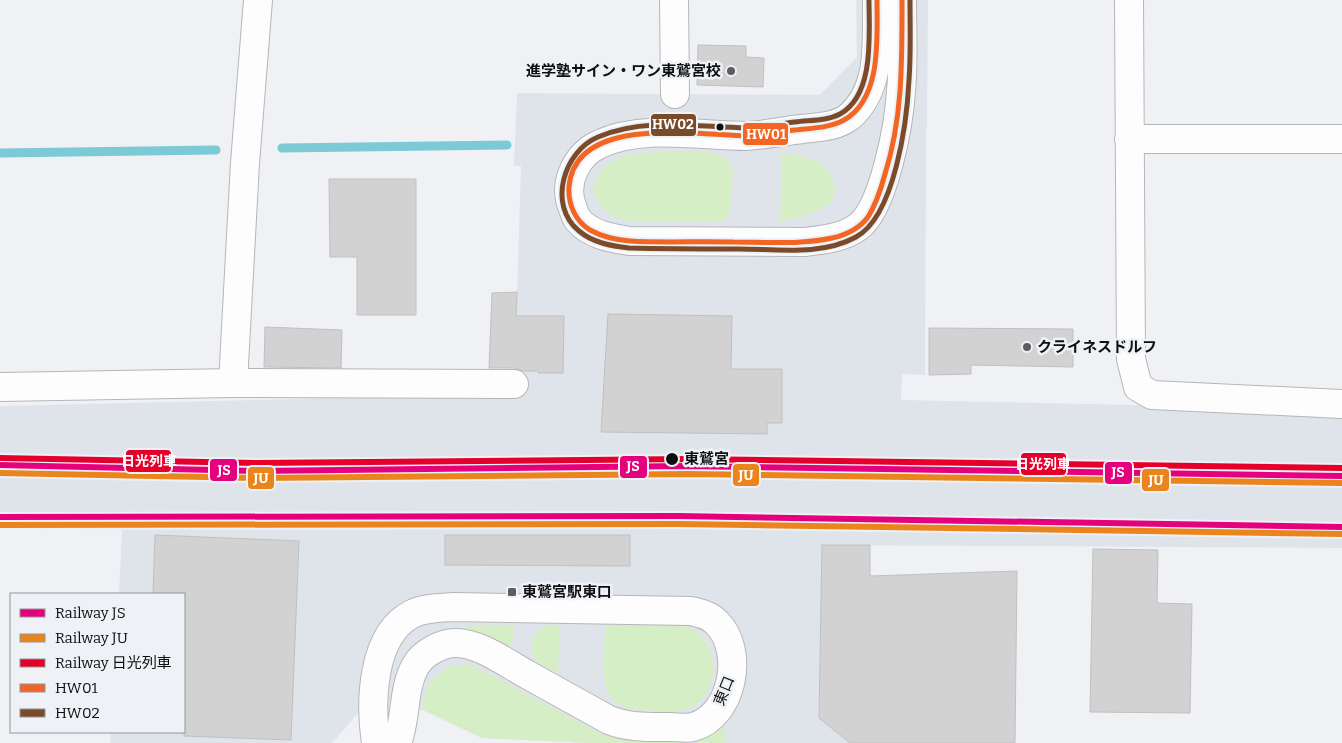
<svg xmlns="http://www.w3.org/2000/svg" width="1342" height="743" viewBox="0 0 1342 743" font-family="Bitter,'Noto Sans JP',serif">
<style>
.built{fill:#dfe4eb}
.green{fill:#d5eec5}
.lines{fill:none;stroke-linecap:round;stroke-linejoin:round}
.stream{stroke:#7dcad7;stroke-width:9}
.building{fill:#d2d2d3;stroke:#bfc0c0}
.minor-casing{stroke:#b5b6b8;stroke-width:30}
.minor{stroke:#fdfdfd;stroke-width:28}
.bus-1-casing{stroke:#eef1f5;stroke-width:9}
.bus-2-casing{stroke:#eef1f5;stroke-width:9}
.bus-1{stroke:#f26522;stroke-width:5}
.bus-2{stroke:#7a4b2a;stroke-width:5}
.rail-1-casing{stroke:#eef1f5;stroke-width:10}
.rail-2-casing{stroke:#eef1f5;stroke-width:10}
.rail-3-casing{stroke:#eef1f5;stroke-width:10}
.rail-1{stroke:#e5007d;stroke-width:6}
.rail-2{stroke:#ea851d;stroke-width:6}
.rail-3{stroke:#e4002b;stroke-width:6}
.poi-dot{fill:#5d5d60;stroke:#eef1f5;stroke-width:2}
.bus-dot{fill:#0e0e10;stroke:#eef1f5;stroke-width:2}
.labels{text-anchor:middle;stroke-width:5;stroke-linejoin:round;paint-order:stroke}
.poi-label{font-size:15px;font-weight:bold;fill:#0e0e10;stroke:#eef1f5;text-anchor:start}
.stop-label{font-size:15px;font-weight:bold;fill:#0e0e10;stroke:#eef1f5;text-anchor:start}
.street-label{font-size:15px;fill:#0e0e10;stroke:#eef1f5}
.line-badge{stroke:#eef1f5;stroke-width:2}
.badge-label{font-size:14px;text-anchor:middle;font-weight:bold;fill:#fff}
</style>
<rect width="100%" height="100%" fill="#eff1f4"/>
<!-- built -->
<path class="built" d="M856,0H928L927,123L926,133L925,375L902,374L901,400L1136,405L1342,414V548L822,545L819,718L850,743H591L482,738L423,710L360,711L332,743H110L111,732H184V594H119L122,530L0,527V406L514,394L521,166H514L517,93L820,95L857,57Z"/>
<!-- green -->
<path class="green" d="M657,152C674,152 723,146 731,165C734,171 732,181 732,188C731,200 732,212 724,221C701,221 678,221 655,221C645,221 632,223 621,219C590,209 583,179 613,161C627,153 642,153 657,152Z
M782,154C802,155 828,160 834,182C836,188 833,196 832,201C816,214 800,218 780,221Z
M462,625L513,626C516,633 513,640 509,646H503Z
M549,625L560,626L558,672C549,670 542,668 536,661C526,648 534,628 549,625Z
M605,625C624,625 643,625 663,625C670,625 679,624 685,626C716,636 724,685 696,704C681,715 662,711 644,710C632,709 618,708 610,697C600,682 605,643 605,625Z
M470,664L601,734L614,738L690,743H591L482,738L423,710L424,696L430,682L447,667Z
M725,728V743H696Z"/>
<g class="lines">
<!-- stream -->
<path class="stream" d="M282,148L507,145
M0,153L216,150"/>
</g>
<!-- building -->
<path class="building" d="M698,45L746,46V57L764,58L763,87L697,85Z
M329,179H416V315H357V257H330Z
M517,292L516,316H564L563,373H538V371H523L514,368H489L492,293Z
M608,314L732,316L731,369H782V423H767V434L601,432Z
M265,327L342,330L341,368L264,367Z
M929,328L1073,329V367L971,365V374L929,375Z
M155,535L299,541L291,740L184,736V594H153Z
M445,535H630V566L445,565Z
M822,545H870V576L1017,571L1015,743H850L819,718Z
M1093,549L1158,550L1157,603L1192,604L1190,713L1090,712Z"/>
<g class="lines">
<!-- minor casing -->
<g class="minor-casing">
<path id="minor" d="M674,0L675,94
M877,0C876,40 883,88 849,117C836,127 818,127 802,129C784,131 765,135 746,136C701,136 642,124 600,144C577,154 563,182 572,206C574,211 575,216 578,220C591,235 611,238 629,241L804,242C822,240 843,238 858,227C884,208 899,124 901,91C904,61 902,30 902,0
M1129,0L1131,359L1138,387L1152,395L1342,404
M1129,139H1342
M233,383L514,384
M0,387L233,383L245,163L258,0
M376,743C370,704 371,635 412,614C424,608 439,608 453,607L690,611C700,613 710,615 717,623C745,651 733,716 693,727C686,729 677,727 670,727C649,727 629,728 609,720C582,705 555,690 528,675C508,664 478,642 455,643C442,643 423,653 416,665C402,689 407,718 397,743"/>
</g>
<!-- minor -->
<use href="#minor" class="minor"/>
<!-- bus-1 casing -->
<g class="bus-1-casing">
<path id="bus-1" d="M877,0C877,37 882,99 844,120C830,128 811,128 795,130C779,132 763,135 746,136C698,135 575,114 569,187C568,204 575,221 590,230C601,236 617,240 630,241C664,243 699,241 733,242C766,242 800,245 832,238C846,235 859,229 868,217C876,204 881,189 885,174C903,117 902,59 902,0"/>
</g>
<!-- bus-2 casing -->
<g class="bus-2-casing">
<path id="bus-2" d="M869,0C869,33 875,95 840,114C827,121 810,120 795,122C779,124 762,127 746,128C697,127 645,117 598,137C564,151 547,205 579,231C593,243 612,246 629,248C666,249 703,249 739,249C776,249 822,256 856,237C895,216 907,121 909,80C911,53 910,27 910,0"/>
</g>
<!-- bus-1 -->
<use href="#bus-1" class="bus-1"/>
<!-- bus-2 -->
<use href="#bus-2" class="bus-2"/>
<!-- rail-1 casing -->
<g class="rail-1-casing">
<path id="rail-1" d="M0,465L256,471L687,466L1342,476
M0,517L678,516L1342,527"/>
</g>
<!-- rail-2 casing -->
<g class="rail-2-casing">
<path id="rail-2" d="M0,473L256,478L687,474L1342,483
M0,525L678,524L1342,534"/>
</g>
<!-- rail-3 casing -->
<g class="rail-3-casing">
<path id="rail-3" d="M0,458L256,463L687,459L1342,468"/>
</g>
<!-- rail-1 -->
<use href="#rail-1" class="rail-1"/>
<!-- rail-2 -->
<use href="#rail-2" class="rail-2"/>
<!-- rail-3 -->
<use href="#rail-3" class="rail-3"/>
</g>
<!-- markers -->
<g class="poi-dot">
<circle cx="731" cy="71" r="5"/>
<circle cx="1027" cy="347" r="5"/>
<rect x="507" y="587" width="10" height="10" rx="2.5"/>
</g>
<g class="bus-dot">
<circle cx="720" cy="127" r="4.5"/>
<circle cx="672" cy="459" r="7"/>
</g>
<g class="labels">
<!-- poi labels -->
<g class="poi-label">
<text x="721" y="76" text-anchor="end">進学塾サイン・ワン東鷲宮校</text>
<text x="1037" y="352">クライネスドルフ</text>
<text x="522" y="597">東鷲宮駅東口</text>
</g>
<!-- stop labels -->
<g class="stop-label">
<text x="684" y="464">東鷲宮</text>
</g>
<!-- street labels -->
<g class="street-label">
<text transform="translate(724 691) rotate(-68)" y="5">東口</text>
</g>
</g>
<g class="line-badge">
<rect x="650" y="113" width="47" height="24" rx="5" fill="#7a4b2a"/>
<rect x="742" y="122" width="47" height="24" rx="5" fill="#f26522"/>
<rect x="125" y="449" width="47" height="24" rx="5" fill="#e4002b"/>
<rect x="1020" y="452" width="47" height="24" rx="5" fill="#e4002b"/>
<rect x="619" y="455" width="29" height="24" rx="5" fill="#e5007d"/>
<rect x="209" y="458" width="29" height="24" rx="5" fill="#e5007d"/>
<rect x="1104" y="461" width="29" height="24" rx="5" fill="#e5007d"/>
<rect x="732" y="463" width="28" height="24" rx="5" fill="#ea851d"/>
<rect x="247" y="466" width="28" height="24" rx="5" fill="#ea851d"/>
<rect x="1141" y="468" width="29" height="24" rx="5" fill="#ea851d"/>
</g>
<g class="badge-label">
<text x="673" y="129">HW02</text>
<text x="766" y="139">HW01</text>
<text x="149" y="466">日光列車</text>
<text x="1043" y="469">日光列車</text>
<text x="633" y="471">JS</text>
<text x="224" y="475">JS</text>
<text x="1118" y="477">JS</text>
<text x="746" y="480">JU</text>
<text x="261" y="483">JU</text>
<text x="1156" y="485">JU</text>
</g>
<!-- legend -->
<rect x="10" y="593" width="175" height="140" fill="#eef1f5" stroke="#949699"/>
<rect x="20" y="609" width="25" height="8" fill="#e5007d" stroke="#949699"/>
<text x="55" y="618" font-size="15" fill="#0e0e10">Railway JS</text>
<rect x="20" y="634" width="25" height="8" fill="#ea851d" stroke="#949699"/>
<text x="55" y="643" font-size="15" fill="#0e0e10">Railway JU</text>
<rect x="20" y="659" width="25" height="8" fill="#e4002b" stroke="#949699"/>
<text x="55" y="668" font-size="15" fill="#0e0e10">Railway 日光列車</text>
<rect x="20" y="684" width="25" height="8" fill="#f26522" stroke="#949699"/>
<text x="55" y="693" font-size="15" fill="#0e0e10">HW01</text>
<rect x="20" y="709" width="25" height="8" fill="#7a4b2a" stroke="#949699"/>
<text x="55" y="718" font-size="15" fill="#0e0e10">HW02</text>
</svg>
